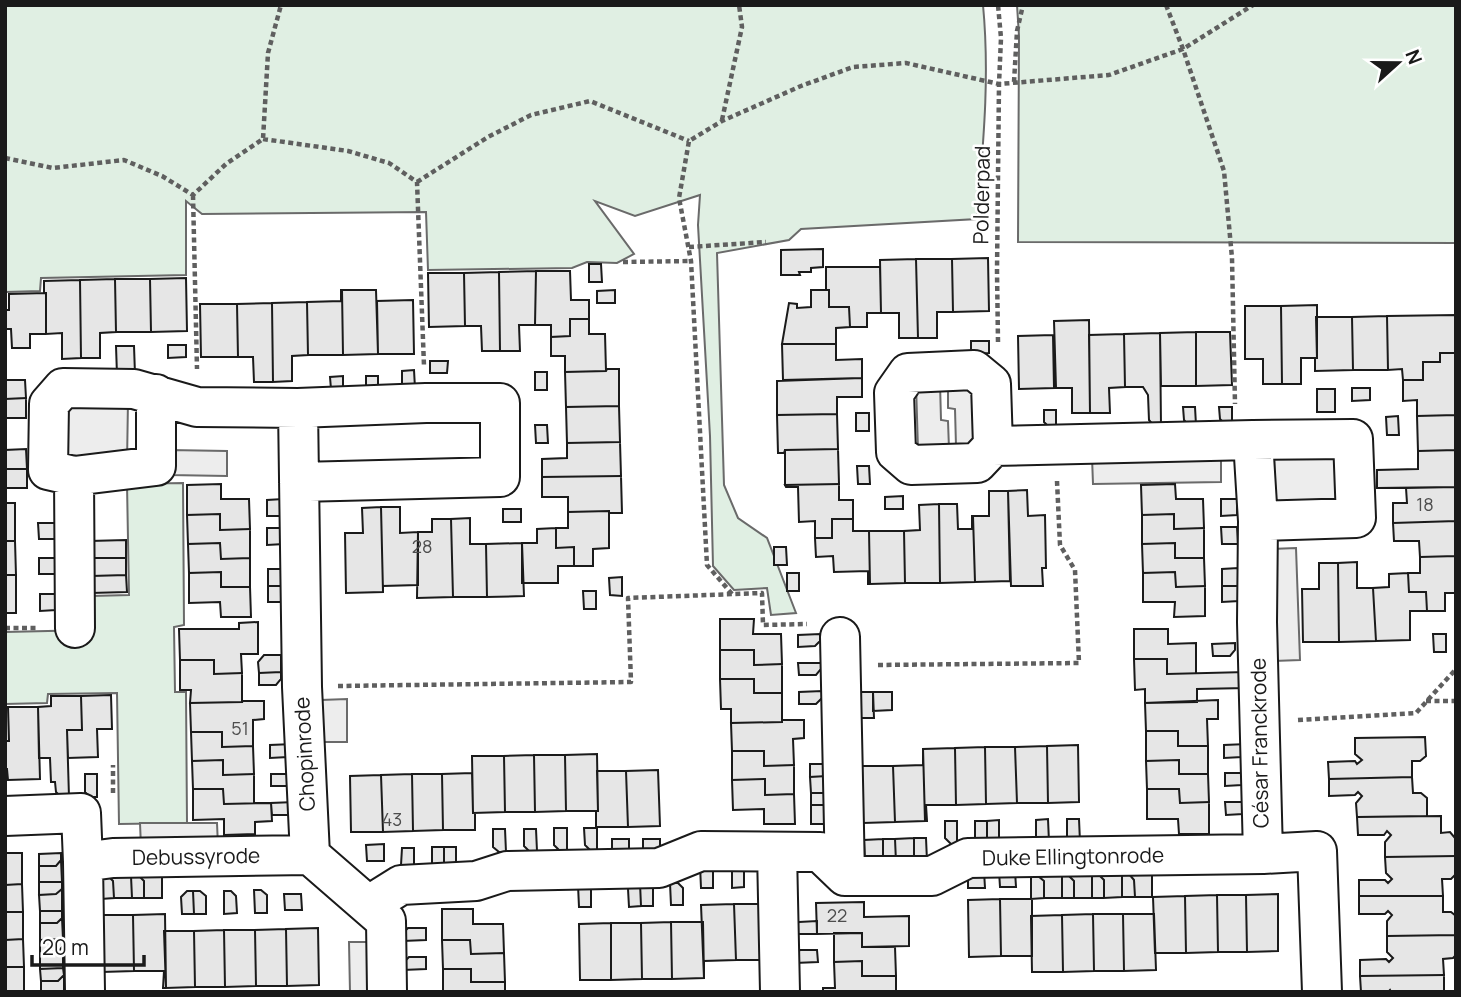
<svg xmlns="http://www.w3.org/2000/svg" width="1461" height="997" viewBox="0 0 1461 997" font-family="Manrope,sans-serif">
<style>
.green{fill:#e0efe3;stroke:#6a6a6a;stroke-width:2}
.parking{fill:#ededed;stroke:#6a6a6a;stroke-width:2}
.building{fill:#e6e6e6;stroke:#1a1a1a;stroke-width:2}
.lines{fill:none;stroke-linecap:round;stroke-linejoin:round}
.minor-casing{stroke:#1a1a1a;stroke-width:42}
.path{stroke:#5f5f5f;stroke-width:4.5;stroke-dasharray:5 3.5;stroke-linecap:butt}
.minor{stroke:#fff;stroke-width:38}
.labels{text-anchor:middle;stroke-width:5;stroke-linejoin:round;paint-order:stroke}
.number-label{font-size:18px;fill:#4d4d4d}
.street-label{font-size:21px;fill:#1a1a1a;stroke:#fff}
</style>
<rect width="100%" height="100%" fill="#fff"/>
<!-- green -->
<path class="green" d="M5,5H983C990,78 983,146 977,219L801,229L789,240L717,253L724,485L738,518L767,538L796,613L771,615L767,588L734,590L713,566L710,436L698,225L700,195L635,216L595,201L634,254L617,263L587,262L572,268L428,270L426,212L202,214L186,201V275L41,278L40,291L6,292L5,307Z
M1017,5H1456V243L1018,242L1019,36Z
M183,483L184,625L174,627L175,692H186L187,823L119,824L117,693L48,694L47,703L5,704V632L91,630V596L129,595L127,484Z"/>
<!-- parking -->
<path class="parking" d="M979,380L980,446H956L955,409L948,408V381Z
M940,383L941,420L948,421L949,449L918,450L916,384Z
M64,400H128L127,464L63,463Z
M169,450L227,451V476L169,475Z
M1336,450L1337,505L1275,506L1274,451Z
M1221,455V482L1093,484L1092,457Z
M1296,548L1300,660L1274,661L1271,549Z
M347,699V742H321V700Z
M140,823H217L218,846L141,847Z
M349,942H372L373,992H350Z"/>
<!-- building -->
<path class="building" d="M823,249V267L811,268V272H799L800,275H781V250Z
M988,258L989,311L953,312L952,259Z
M916,259L918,338H899V313H881L880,260Z
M916,259H952L953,312H937V338H918Z
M589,264H601L602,282H589Z
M826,267H880L881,313H867V327H850L849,307H829V290H826Z
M536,271H570L571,300H589V319H570V336L551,337V325H535Z
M536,271L535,325H519L520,351H500L499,272Z
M499,272L500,351H482L481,326H465L464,273Z
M428,273H464L465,326L429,327Z
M186,278L187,331L151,332L150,279Z
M115,279H150L151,332H116Z
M115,279L116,332L100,333V358H81L80,280Z
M80,280L81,358L62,359V333L46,334V293H44V281Z
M341,290H342L343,355H308L307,302L341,301Z
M342,290H376L378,354L343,355Z
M615,290V303H597V291Z
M811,290H829V307H849L850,327L836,328V344H782L789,303L797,304V308L811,307Z
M46,293V334H30V348H12L11,329H5V310H9V294Z
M413,300L414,354H378L377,301Z
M307,302L308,355L292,356V381L273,382L272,303Z
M272,303L273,382H254L253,357H238L237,304Z
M200,304H237L238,357H201Z
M1317,305V358H1301V384H1282L1281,306Z
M1245,306H1281L1282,384H1263V359H1245Z
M1456,315V353H1440V362H1423V380H1403L1402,369L1388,370L1387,316Z
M1387,316L1388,370H1353L1352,317Z
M1316,317H1352L1353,370L1315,371V358H1317Z
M570,319H589V334H605L606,371L565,372V356H551V337L570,336Z
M1089,320L1090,413H1072V388H1056L1054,321Z
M1196,332H1230L1232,385L1196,386Z
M1196,332V386H1161L1160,333Z
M1160,333L1161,426H1154L1149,420L1148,395L1143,387H1125L1124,334Z
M1124,334L1125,387L1109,388L1110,413H1090L1089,335Z
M1053,335L1054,388L1019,389L1018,336Z
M971,341H989V353L971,354Z
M782,344H836V360L862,359V378L783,380Z
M168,345H186V357L168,358Z
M116,346H134L135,374L117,375Z
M1440,353H1456V415L1417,416V400L1403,401V380H1423V362H1440Z
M430,361H448L447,373H430Z
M607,369H619V406L566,407L565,372L606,371Z
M414,370L415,388H402V371Z
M535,372H547V390H535Z
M343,376V394L331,389L330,377Z
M366,376H378V393L366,388Z
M862,378V397H837V414L777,415V381Z
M5,380H25L26,398L5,399Z
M1352,388H1370V400L1352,401Z
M1317,389H1335V412H1317Z
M26,398V418H5V399Z
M619,406L620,442L567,443L566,407Z
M1183,407H1195L1196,425L1189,426L1184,420Z
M1219,407H1232V425H1226L1220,419Z
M1044,410H1056V428H1050L1044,422Z
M856,413H869V431H856Z
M837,414L838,449L785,450L784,453H778L777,415Z
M1456,415V450L1418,451L1417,416Z
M1398,416L1399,435H1387L1386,417Z
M535,425H547L548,443H536Z
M620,442L621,476L542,477V459L567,458V443Z
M26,449L27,469H5V450Z
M838,449L839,484L785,485V450Z
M1456,450V487L1377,488V470L1418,469V451Z
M857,466H869L870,484H858Z
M5,469H27V488H5Z
M621,476L622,513H609V511L568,512V497H542V477Z
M221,484V499H249L250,529L220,530V514L187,515V485Z
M839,484V500H853V519H832V538H815V521L799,522L798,487H786L785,485Z
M1175,484L1176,499H1203L1204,528L1174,529V514L1142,515L1141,485Z
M1456,487V521L1393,523V503H1407L1406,488Z
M1027,490L1028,516L1045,515L1046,568H1042L1043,586H1011L1008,491Z
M989,491H1008L1010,581L975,582L973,516H989Z
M903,496V509H885V497Z
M283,499V516H267V500Z
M1221,499H1237V515L1221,516Z
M5,503H15V541H5Z
M939,504H957L958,529H972V516H973L975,582L940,583Z
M939,504L940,583H905L904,531L920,530L919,505Z
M381,507H400V533L418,532V585L383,586V592Z
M381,507L383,592L346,593L345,533H363L362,508Z
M503,509H521V522H503Z
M609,511V548L593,549V566H574V547L556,548V528H568V512Z
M220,514V530L250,529V558L221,559L220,543L188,544L187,515Z
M1174,514V529L1204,528V558H1175V543L1142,544V515Z
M470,518V544H486L487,597H453L451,519Z
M432,519H451L453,597L417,598L418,532H432Z
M832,519H853V531H869L870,584H868V571L834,572L833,556L816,557L815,538H832Z
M1456,521V556L1420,557L1419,541H1394L1393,523Z
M38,523H55V539H39Z
M1221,527H1237L1238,544H1222Z
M267,528H283L284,544L267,545Z
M556,528V548L574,547V566H558V583H522V543H537V529Z
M869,531H904L905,583L870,584Z
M126,540V558H90V541Z
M5,541H15L16,575H5Z
M220,543L221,559L250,558V587H221V572L189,573L188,544Z
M522,543L524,596L487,597L486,544Z
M1175,543V558H1204L1205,586L1176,587L1175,572L1143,573L1142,544Z
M774,547H786L787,565H774Z
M1456,556V593H1445V611H1427L1426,592H1409L1408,573H1420V557Z
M39,558H55V574H39Z
M90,558H126V575L91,576Z
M1357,562V588H1373L1376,641L1339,642L1338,563Z
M1319,563H1338L1339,642H1303L1302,589H1319Z
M1238,568V586H1222V569Z
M268,569H284V586H268Z
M221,572V587H250L251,617H221L220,602L189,603V573Z
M1175,572L1176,587L1205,586V616L1174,617L1175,602H1143V573Z
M787,573H799V591H787Z
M1408,573L1409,592H1426L1427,611H1410V640L1376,641L1373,588L1389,587V574Z
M5,575H16V613H5Z
M126,575L127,592L91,593V576Z
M622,577V596L610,595L609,578Z
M268,586H284V602H268Z
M1222,586H1238L1239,601L1222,602Z
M583,591H596V609H584Z
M40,594H56V610L40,611Z
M720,619H754L753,634H781L782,664L754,665V650H720Z
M258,622V654H241L242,673L214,674V660H180L179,629H239V623Z
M1134,629H1168V644L1196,643V674H1167V659H1134Z
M820,634V641L815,646L798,647V635Z
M1433,634H1446V652H1434Z
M1235,643V650L1230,656H1213L1212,644Z
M720,650H754V665L782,664V693H754V679H720Z
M264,655H281V672L259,673L258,662Z
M1134,659H1167V674L1246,672V688L1197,689V702L1145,703V689L1135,690Z
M180,660H214V674L242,673V702L190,703L191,690H180Z
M798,663H821V669L816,675H799Z
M281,672V679L276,685H259V673Z
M720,679H754V693H782V722L731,723V709H721Z
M822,691V698L816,704H799V692Z
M859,692H873L874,718H860Z
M873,692H892V710L873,711Z
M111,695L112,729H97L98,757L68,758L67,730H82L81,696Z
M51,696H81L82,730H67L69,797H61L56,792L55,782H51L50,758H39L38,707L51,706Z
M1218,700V719H1207L1208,746H1178V731H1146L1145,703Z
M243,701H264V719L253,720V746L222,747V732H191L190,703L242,702Z
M5,707H8L9,741H5Z
M8,707H38L40,779L8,780L7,769H5V741H9Z
M782,720H804V738L793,739L794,765L764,766V751H732L731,723L782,722Z
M1146,731H1178V746H1208V774H1179V760L1146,761Z
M191,732H222V747L253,746L254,774L223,775V760L192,761Z
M1425,737L1426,756L1420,761H1412V777L1329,779L1328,762L1355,761L1357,764L1362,760L1355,754V738Z
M293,744L288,757L270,758V745Z
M1247,744L1242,757L1224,758V745Z
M1078,745L1079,802L1048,803L1047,746Z
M1047,746L1048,803H1017L1015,747Z
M985,747L986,804L956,805L955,748Z
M985,747H1015L1017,803L986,804Z
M923,748L925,821L895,822L893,766L923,765Z
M955,748L956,805H926L927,821H925L923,749Z
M732,751H764V766L794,765V794L765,795V779L732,780Z
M597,754L598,811H566L565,755Z
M534,755L535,812H505L504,756Z
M534,755H565L566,811L535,812Z
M472,756H504L505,812L473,813Z
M223,760V775L254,774V803H271L224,804L223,789H193L192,761Z
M1179,760V774H1208L1209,802L1180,803L1179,789H1147L1146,761Z
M810,764H833L827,776L810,777Z
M861,766H893L895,822L863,823Z
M658,770L660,826L628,827L626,771Z
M597,771H626L628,827H596V811H598Z
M472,773L473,813H475V830H443L442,774Z
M1225,773H1248L1242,785L1225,786Z
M85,774H97V797H90L85,792Z
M271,774H293L288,786H271Z
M412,774H442L443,830L413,831Z
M412,774L413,831L383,832L381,775Z
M381,775L383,832H351L350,776Z
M827,776L834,793H811L810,777Z
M1412,777L1413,793H1421L1427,798V816L1357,817L1356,803L1362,796L1358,792L1355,795L1329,796V779Z
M765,779V795L794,794L795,824H764V809L733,810L732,780Z
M193,789H223L224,804L271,803L272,821L255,822V834L224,835V819L193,820Z
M1147,789H1179L1180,803L1209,802V834H1179L1178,819H1147Z
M811,793H834L828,805H811Z
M294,802L289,815H272L271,803Z
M1225,802H1248L1243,814L1226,815Z
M811,805H828L834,824H811Z
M1441,816V833L1450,832L1455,838L1456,856L1385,857V842L1391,835L1387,831L1384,835H1358L1357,817Z
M1048,819L1049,842H1041L1036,837V820Z
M1067,819H1079L1080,842H1073L1067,836Z
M999,820V837L994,843H987V821Z
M945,821H957V844H951L945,838Z
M975,821H987V843H981L975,838Z
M554,828H567V851H560L554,845Z
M584,828H597V850H590L585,845Z
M493,829H505L506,852H499L493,847Z
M524,829H536L537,851H529L524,846Z
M914,838H926L927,861H920L914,856Z
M914,838V856L920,861L896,862L895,839Z
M612,839H629V855L612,856Z
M643,839H660V855H643Z
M883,839H895L896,862H888L883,856Z
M883,839V856L888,862L865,863L864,840Z
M384,844V861H367L366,845Z
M432,847H444V870L432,865Z
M444,847H456V864L444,870Z
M402,848H414V870H408L401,865Z
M5,853H22V884L5,885Z
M61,853V860L56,866H39V854Z
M1456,856V874L1451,879H1442L1443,896H1359V880H1385L1388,883L1392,879L1386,873L1385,857Z
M61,860L62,882H39V866H56Z
M700,865H708L713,871V888H701Z
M732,865L744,870V887L732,888Z
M984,871L985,888H968V872Z
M999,871H1015L1016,887H1000Z
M1129,874L1134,880L1135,897H1122V875Z
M1129,874H1152V897H1135L1134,880Z
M138,875L144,881V898H132L131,876Z
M138,875H162V898H144V881Z
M1068,875L1074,881V898H1062V876Z
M1068,875H1092V898H1074V881Z
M1092,875H1099L1104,880V898H1092Z
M1099,875H1122V897L1104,898V880Z
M101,876H108L113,881L114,898L101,899Z
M108,876H131L132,898H114L113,881Z
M1031,876H1038L1044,881V898L1031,899Z
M1038,876H1062V898H1044V881Z
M39,882H62V889L56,894L39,895Z
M634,883H640L641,906L629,907L628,889Z
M640,883H647L653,888V906H641Z
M670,883H678L683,888V905H671Z
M22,884L23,912H5V885Z
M585,884L591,889V907H579L578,885Z
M62,889V911H40L39,895L56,894Z
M254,890H261L267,895V913H255Z
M187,891H193L194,914H182L181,897Z
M193,891H200L206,896V914H194Z
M224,891H231L236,896L237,913L224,914Z
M284,894H301L302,910H285Z
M1278,894V951L1247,952L1246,895Z
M1217,895L1218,952L1186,953L1185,896Z
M1217,895H1246L1247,952H1218Z
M1185,896L1186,953H1155L1153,897Z
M1359,896H1443V912H1451L1456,916V935L1387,936V921L1392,915L1388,911L1385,914H1359Z
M1000,899L1001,956L969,957L968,900Z
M1000,899H1032V956H1001Z
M864,902V917L909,916V946L862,947V933L817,934L816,903Z
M734,904H765L766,960H736Z
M734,904L736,960L704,961V978L701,905Z
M442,909H473V924H503L504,953L471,954L470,940H442Z
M40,911H62V918L57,923H40Z
M5,912H23V939L5,940Z
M165,914L166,988H163L164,971H134L133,915Z
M1093,914H1123L1124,971H1094Z
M1093,914L1094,971L1063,972L1062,915Z
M1123,914H1154L1156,970L1124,971Z
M101,915H133L134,971L102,972Z
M1062,915L1063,972H1032L1031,916Z
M62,918L63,939L40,940V923H57Z
M817,921V934H794V927L799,922Z
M671,922L672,979H642L641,923Z
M671,922H703L704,978L672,979Z
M611,923V980H580L579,924Z
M611,923H641L642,979L611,980Z
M318,928L319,985L287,986L286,929Z
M408,928H426V940L403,941L402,934Z
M286,929L287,986H256L255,930Z
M224,930H255L256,986L225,987Z
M224,930L225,987H195L194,931Z
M164,931H194L195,987L166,988Z
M834,933H862V947H895L896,976H862V961L834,962Z
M1456,935V955L1453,958L1443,959L1444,975L1360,976V960L1386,959L1389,962L1393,958L1387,952V936Z
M23,939L24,967H5V940Z
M63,939V946L58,952H40V940Z
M442,940H470L471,954L504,953L505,982H471V969H443Z
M63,946V968L40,969V952H58Z
M800,950H817L818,962L795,963L794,956Z
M409,957H426V969L403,970V963Z
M862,961V976H896V992H823V988H835L834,962Z
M5,967H24V992H5Z
M63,968L64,975L58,981H41L40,969Z
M443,969H471V982H505V992H443Z
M64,975V992H41V981H58Z
M1444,975V991L1454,992H1391L1390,990L1388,992H1361L1360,976Z"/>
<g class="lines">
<!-- minor casing -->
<g class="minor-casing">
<path id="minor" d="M156,394V466L74,476L48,470L49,404L63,388L134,389L197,407L298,408L426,403H500V477L299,482
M298,408L302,687L310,855L386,921L387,992
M1253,440L1353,439L1356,518L1258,521
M993,446L991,384L974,370L908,373L894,393L896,452L911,465L977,463L993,446L1253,440L1258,521L1257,622L1263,854
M74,476L75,628
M840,637L845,876
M5,816L81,813L83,862L113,858L310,855
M777,852L780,992
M83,862L85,992
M369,905L401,885L476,881L507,871L659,868L701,851L820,852L845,876H932L968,858L1263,854L1317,851L1322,992"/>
</g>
<!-- path -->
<path class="path" d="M1166,5L1183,49L1224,171L1232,258L1235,404
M1014,82L1017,31L1023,5
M722,120L742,27L739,5
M263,139L348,151L389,163L417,182L424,366
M5,158L53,168L124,160L162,176L193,195L226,164L263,139L268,53L281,5
M417,182L488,137L531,115L590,101L689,141
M193,195L197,369
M689,247L766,242
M623,262L691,261
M998,342L997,271L999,84L1001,38L998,5
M732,594L707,565L691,261L679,198L689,141L722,121L801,86L853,67L906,63L999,84L1109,75L1183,49L1253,5
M5,628H36
M878,665L1079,663L1075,570L1060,545L1057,481
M338,686L631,682L628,598L762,593L763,625L807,624
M1426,701H1456
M1298,720L1416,713L1456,669
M113,793V765"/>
<!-- minor -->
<use href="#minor" class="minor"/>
</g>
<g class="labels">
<!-- number labels -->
<g class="number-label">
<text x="1425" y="511">18</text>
<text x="422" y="553">28</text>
<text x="240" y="735">51</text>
<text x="392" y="826">43</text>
<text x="837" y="922">22</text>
</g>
<!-- street labels -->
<g class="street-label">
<text transform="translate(982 195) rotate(-89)" y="7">Polderpad</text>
<text transform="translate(1260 743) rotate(-91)" y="7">César Franckrode</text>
<text transform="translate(305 754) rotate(-93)" y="7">Chopinrode</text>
<text transform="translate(196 857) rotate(-1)" y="7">Debussyrode</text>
<text transform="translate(1073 857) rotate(-1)" y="7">Duke Ellingtonrode</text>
</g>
</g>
<!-- border -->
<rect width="1461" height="997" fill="none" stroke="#1a1a1a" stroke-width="14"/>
<!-- north arrow -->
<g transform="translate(1398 63) rotate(69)" stroke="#ffffff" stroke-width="5" paint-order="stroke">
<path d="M0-5L12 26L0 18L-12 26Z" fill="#1a1a1a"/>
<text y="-10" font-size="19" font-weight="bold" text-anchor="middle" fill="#1a1a1a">N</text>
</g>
<!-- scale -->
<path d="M32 955v10h112v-10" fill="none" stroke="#1a1a1a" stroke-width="3.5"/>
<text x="42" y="955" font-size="21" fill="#1a1a1a" stroke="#ffffff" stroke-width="5" paint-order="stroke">20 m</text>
</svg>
